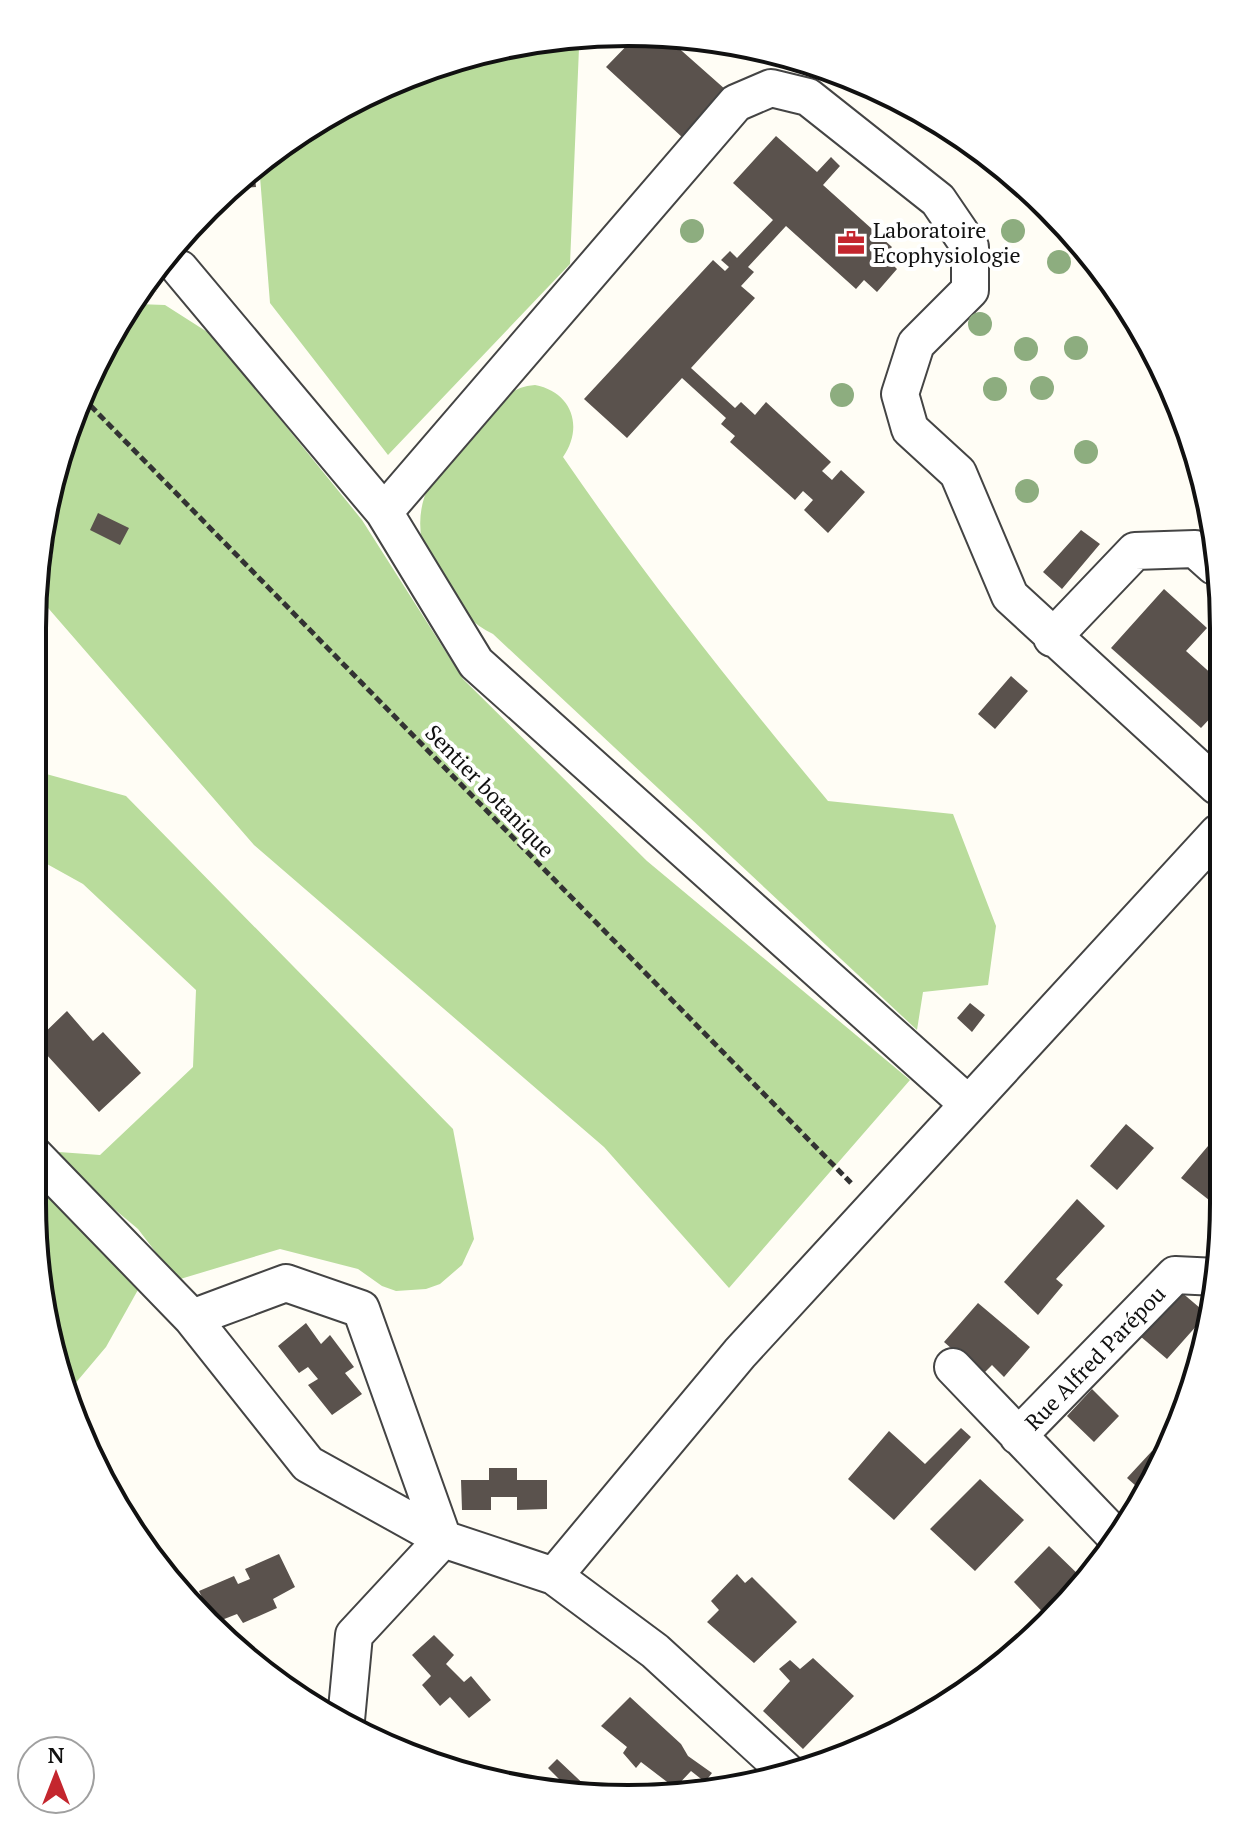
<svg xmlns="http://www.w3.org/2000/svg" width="1256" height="1831" viewBox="0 0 1256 1831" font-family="'PT Serif',serif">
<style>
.forest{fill:#b9dc9c}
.building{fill:#5a524d}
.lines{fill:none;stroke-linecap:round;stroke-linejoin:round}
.minor-casing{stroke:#444;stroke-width:40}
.path{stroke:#333;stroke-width:5;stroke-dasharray:8 4;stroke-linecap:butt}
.minor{stroke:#fff;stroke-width:36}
.tree{fill:#8dad7f}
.labels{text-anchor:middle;stroke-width:8;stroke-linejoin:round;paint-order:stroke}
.poi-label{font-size:22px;fill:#111;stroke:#fff;text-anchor:start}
.street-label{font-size:22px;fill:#111;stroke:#fff}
.rim{fill:none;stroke:#111;stroke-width:4}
</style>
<rect width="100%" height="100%" fill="#fffdf5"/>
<!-- forest -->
<path class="forest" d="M564,38L579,48L570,264L388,455L270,303L259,164C345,93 453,49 564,38Z
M137,304L165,305L212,335L362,520L463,679L647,861L910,1080L729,1288L604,1147L254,845L42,601V584L53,554L44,511L94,364Z
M535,385C572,392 584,427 563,457C645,577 735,689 828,801L953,814L996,926L988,985L923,992L917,1030L493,634C444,609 400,540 430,484C440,466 461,448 474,432C492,411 505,387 535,385Z
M39,772L126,796L453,1129L474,1239L462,1265L440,1284L426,1289L396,1291L382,1286L358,1269L280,1249L177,1280L138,1229L45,1151L100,1155L193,1067L196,990L83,884L38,859Z
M33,1172L139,1288L106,1347L68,1392L52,1358L32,1203Z"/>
<!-- building -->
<path class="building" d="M639,33L665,36L726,90L683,138L606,67Z
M776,136L817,172L831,157L840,166L823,185L892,247L884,256L897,269L877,292L864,280L856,289L786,226L748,267L754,272L741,286L755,298L691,368L735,408L741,402L755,415L766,402L831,462L822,471L832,480L841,470L865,492L828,533L804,510L813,500L803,491L795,500L730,442L735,436L721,424L726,418L682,378L627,438L584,399L713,260L725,271L729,267L721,260L730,251L737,258L773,220L733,183Z
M254,168L256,187L229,189L244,176Z
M98,513L129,528L120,545L90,530Z
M1081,530L1100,544L1062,589L1043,572Z
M1164,589L1207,628L1186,651L1215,677L1216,712L1201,728L1111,648Z
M1011,676L1028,691L995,729L978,714Z
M970,1003L985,1015L972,1032L957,1018Z
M67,1011L93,1041L103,1032L141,1073L99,1112L35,1042Z
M1126,1124L1154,1148L1117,1190L1090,1166Z
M1219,1133L1223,1136V1211L1181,1178Z
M1077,1199L1105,1226L1056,1279L1063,1285L1038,1315L1004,1282Z
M1180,1291L1207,1314L1167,1359L1140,1336Z
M978,1303L1030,1347L1004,1377L992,1365L982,1375L944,1342Z
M306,1323L321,1344L330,1335L354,1367L345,1373L362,1394L332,1415L308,1385L318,1379L308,1367L299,1373L278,1346Z
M1092,1389L1119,1416L1094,1442L1067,1416Z
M961,1428L971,1437L894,1520L848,1479L889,1431L925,1464Z
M1152,1451L1163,1461L1145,1494L1127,1478Z
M489,1468H517V1480H547V1509L517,1510V1497H491V1510H462L461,1480H489Z
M980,1479L1024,1520L975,1571L930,1529Z
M1049,1546L1085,1581L1052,1622L1014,1582Z
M279,1554L295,1587L273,1599L277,1608L243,1623L237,1614L214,1623L199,1591L234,1576L238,1584L250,1579L245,1569Z
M737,1574L745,1583L752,1577L797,1622L754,1663L707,1622L719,1610L711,1601Z
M434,1635L454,1655L446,1664L464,1682L471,1676L491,1700L469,1718L450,1697L440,1706L422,1685L431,1676L412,1655Z
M813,1658L854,1696L803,1749L763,1711L790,1681L779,1669L790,1660L800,1669Z
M630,1697L681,1744L688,1756L712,1773L705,1782L691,1771L675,1788L641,1762L636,1768L623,1753L627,1747L601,1726Z
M872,1729L884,1740L851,1751L865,1738Z
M557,1759L593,1793H573L548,1768Z"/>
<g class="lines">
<!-- minor casing -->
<g class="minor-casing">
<path id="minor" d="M180,269L384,512L476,663L968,1104
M384,512L736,103L771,88L808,97L938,200L970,247V290L916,344L900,394L910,429L958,473L1010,596L1217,786
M1052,638L1135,551L1195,549L1214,566
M33,1154L192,1318L308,1464L443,1539L554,1576
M192,1318L286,1283L361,1309L443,1539L354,1635L346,1720
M953,1367L1119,1540
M1018,1436L1175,1275L1217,1277
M788,1773L655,1651L554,1576L740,1353L1218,833"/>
</g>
<!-- path -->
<path class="path" d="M136,305L155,290
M82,397L851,1183"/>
<!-- minor -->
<use href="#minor" class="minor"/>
</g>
<!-- trees -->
<g class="tree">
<circle cx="692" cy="231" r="12"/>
<circle cx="1013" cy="231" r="12"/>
<circle cx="1059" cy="262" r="12"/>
<circle cx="980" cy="324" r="12"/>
<circle cx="1076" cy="348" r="12"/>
<circle cx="1026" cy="349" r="12"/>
<circle cx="1042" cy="388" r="12"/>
<circle cx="995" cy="389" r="12"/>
<circle cx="842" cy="395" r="12"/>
<circle cx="1086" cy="452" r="12"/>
<circle cx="1027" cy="491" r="12"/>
</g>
<!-- icons -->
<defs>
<g id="office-bare" transform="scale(2.16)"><path d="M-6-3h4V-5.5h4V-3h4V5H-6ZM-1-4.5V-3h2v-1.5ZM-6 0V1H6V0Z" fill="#c4262e" stroke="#fff" stroke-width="2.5" paint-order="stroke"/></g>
</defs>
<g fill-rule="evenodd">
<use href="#office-bare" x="851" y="243"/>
</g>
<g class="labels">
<!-- poi labels -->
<g class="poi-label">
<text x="873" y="238">Laboratoire<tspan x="873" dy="25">Ecophysiologie</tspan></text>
</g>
<!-- street labels -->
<g class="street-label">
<text transform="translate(490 791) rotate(46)" y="8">Sentier botanique</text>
<text transform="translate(1095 1358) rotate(-46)" y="8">Rue Alfred Parépou</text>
</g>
</g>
<!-- crop -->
<path d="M0 0H1256V1831H0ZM628 46H628A582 582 0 0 1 1210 628V1203A582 582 0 0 1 628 1785H628A582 582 0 0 1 46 1203V628A582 582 0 0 1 628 46Z" fill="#fff" fill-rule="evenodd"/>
<path class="rim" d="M628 46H628A582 582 0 0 1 1210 628V1203A582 582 0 0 1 628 1785H628A582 582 0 0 1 46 1203V628A582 582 0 0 1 628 46Z"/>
<!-- north arrow -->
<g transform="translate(56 1775)"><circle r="38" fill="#ffffff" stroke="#a0a0a0" stroke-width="2"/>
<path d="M0-6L14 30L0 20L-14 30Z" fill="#c4262e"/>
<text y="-12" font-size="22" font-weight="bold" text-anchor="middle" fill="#111111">N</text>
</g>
</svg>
